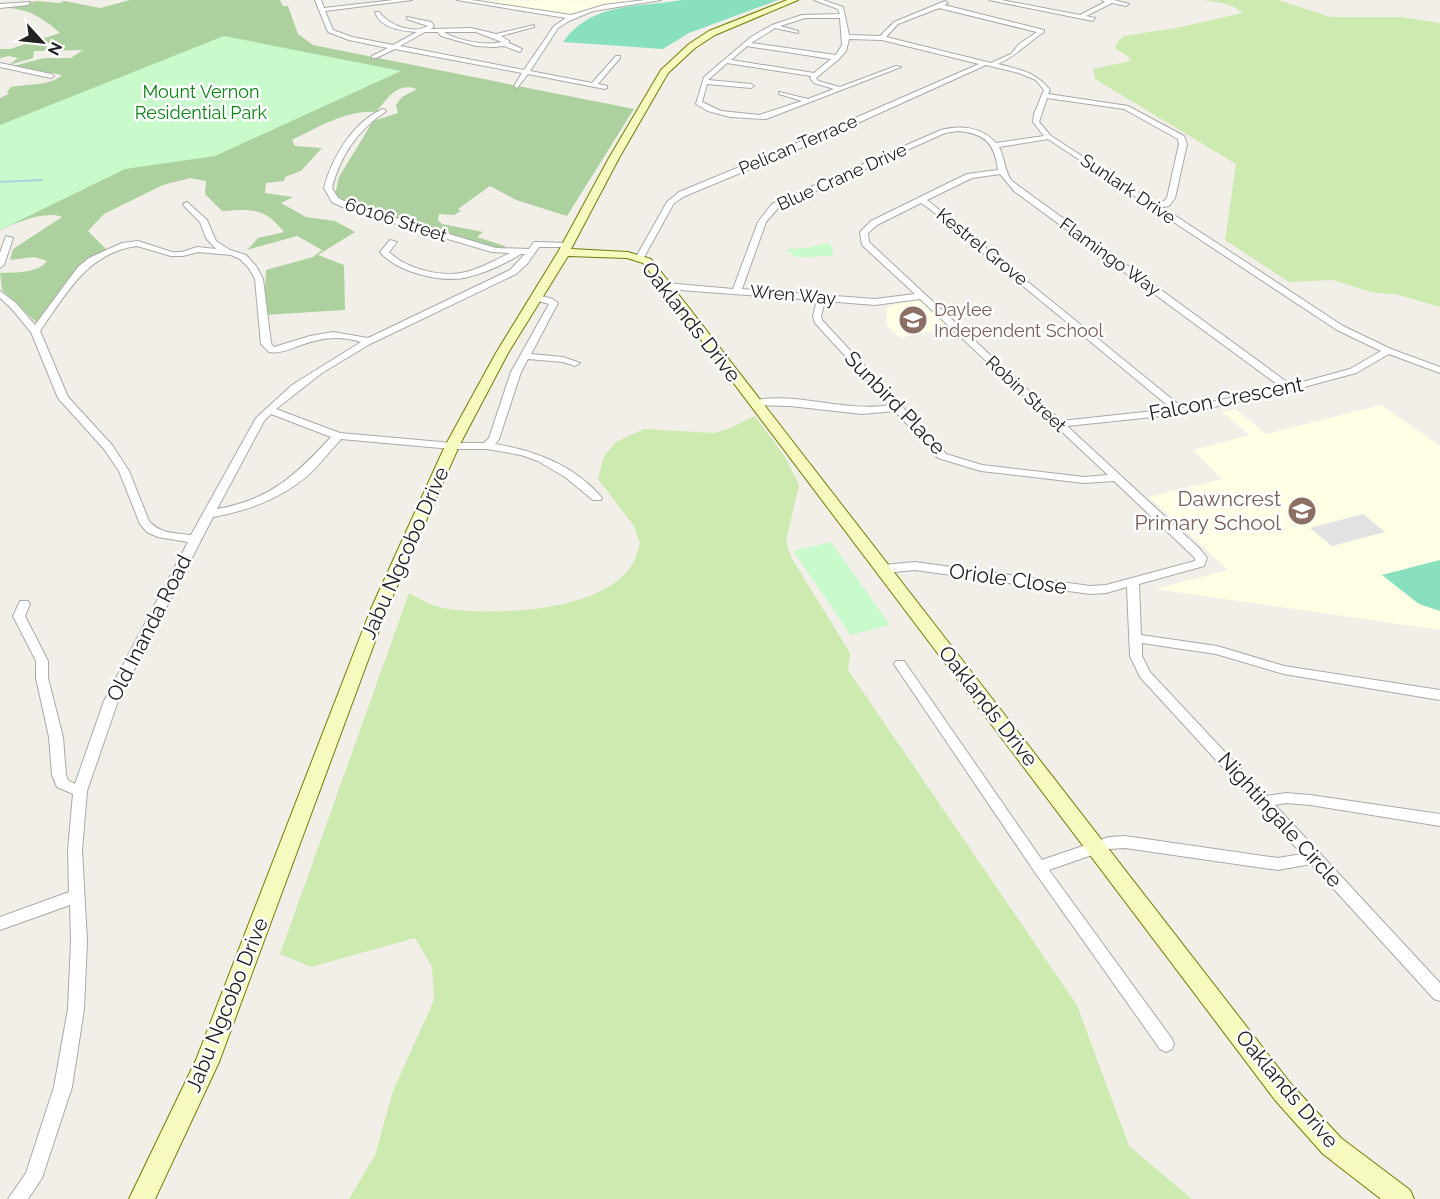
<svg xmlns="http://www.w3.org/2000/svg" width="1440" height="1199" viewBox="0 0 1440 1199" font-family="Raleway,sans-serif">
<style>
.education{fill:#ffffe5}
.grass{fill:#cdebb0}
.forest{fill:#add19e}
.park{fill:#c8facc}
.pitch{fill:#88e0be}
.parking{fill:#e2e2e2}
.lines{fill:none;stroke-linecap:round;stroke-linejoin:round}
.stream{stroke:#aad3df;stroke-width:2}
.street-casing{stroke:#a9a9a9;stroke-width:2}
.secondary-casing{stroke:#707d05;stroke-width:2}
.street{fill:#fff;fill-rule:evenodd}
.secondary{fill:#f7fabf;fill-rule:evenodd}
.labels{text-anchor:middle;stroke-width:5;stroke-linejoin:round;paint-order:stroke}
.far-park-label{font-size:18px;fill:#0c8416;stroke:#fff}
.far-street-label{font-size:18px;fill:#222;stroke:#fff}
.far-education-label{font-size:18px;fill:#785e54;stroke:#fff;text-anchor:start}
.street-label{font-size:21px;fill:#222;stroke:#fff}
.education-label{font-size:21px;fill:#785e54;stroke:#fff;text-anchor:end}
</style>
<rect width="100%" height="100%" fill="#f2efe9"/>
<!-- education -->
<path class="education" d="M648,0L591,9L570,15L480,3L479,1Z
M913,300L923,303L948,327L900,338L886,324L887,308L898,303Z
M1381,405L1440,446V630L1155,589L1228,570L1149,497L1222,479L1193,450L1250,435L1222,412L1235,409L1266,434Z"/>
<!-- grass -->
<path class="grass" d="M1202,0H1278L1330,17H1401L1440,23V307L1399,295L1371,292L1333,280L1289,282L1225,240L1236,164L1095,79L1093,69L1130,61L1129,57L1115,48L1117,42L1124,36L1176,28L1243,13C1232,3 1216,2 1202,0Z
M755,416L785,457L799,485L786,541L791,557L850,653L848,670L1077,1005L1129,1146L1192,1199H349L375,1155L393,1091L434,1000L432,967L415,938L311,967L280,954L409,593C419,598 432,606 443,608C493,616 601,613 632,565C636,559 638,550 640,543L634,526L598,479L604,456L616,442L644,429L714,433L728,429Z"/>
<!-- forest -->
<path class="forest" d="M130,0H280L283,6H288L298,34L313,45L634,109L567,216L516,200L490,186L458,209L461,211L454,215L439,214L438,220L442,224L483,232L477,237L505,246V250L363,209L348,203L335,194L339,177L373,121L398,113L396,105L402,97L417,89C397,82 388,98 376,112C346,110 319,127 292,140L295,146L322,148L301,171L285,177L284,181L266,183L265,193L293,197L281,203L306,217L335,221L355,232L318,255L344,265L345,310L264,315L266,270L313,257L322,250L297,236L247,250L258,238L284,232C264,207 252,209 222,211L205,194L206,181L190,178L163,185L104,214L88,231L107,250L81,264L38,324L2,290L0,273C15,272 37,274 47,261L34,257L10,260L13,249L62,217C45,210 16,223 0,230V98L9,94L7,92L11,87C26,84 51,86 62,75L13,66L44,58H71L83,50L34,51L33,58L9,65L18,58L9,56L0,58V49H10L60,33C40,15 27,9 0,7L37,1L60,3L64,1L100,8Z"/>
<!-- park -->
<path class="park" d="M224,36L401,71L215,156L125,169L0,230V125Z
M828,243L832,247L833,256C819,255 803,260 791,255L792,252H787L788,249L807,248Z
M831,542L890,625L851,635L793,551Z"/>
<!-- pitch -->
<path class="pitch" d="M682,0H778L689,33L663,49L563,42C593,1 637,8 682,0Z
M1440,560V611L1419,604L1382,575Z"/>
<!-- parking -->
<path class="parking" d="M1363,514L1385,532L1332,546L1310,528Z"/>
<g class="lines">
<!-- stream -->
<path class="stream" d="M0,182L42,180"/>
<!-- street casing -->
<g class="street-casing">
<path id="street" d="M315,0H321L324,8L394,0H412L325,11L333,30L352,37L393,45L417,32C401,31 380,28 375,12H379C389,25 413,35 428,26L407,19V17L431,22L434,26L431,29L471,28L496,34L534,25V27L501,36L509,41V43L522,49L520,52L504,46L494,47L476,46L441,36L438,32H425L400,46L524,70L554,26L566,18L457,0H471L571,15L604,5L645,0H661L593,11L569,21L558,28L530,71L592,83L616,56H620V58L598,84L607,86V88L605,89L528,74L517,88L514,86L522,73L395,49L376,58H372V56L388,48L349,40L328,32ZM444,32H476L502,42C486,46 458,41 444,32Z
M814,0H823L843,7L849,35L880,36L894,22L945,1L948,3L944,5L1044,30V32C1027,43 1016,56 998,64C1020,70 1035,71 1050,90L1048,94L1128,106L1184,136L1187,144L1175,198L1169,206L1162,207L1343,326L1391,349L1440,367V373L1389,354L1356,373L1289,391L1181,414L1067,426L1200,549L1207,558L1204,566L1139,584L1141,635L1217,646L1284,666L1440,690V700L1284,674L1216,654L1142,643V656L1150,672L1266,796L1286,793L1310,795L1440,814V826L1310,805L1286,803L1275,805L1440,983V1001L1434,999L1311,864L1278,870L1125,848L1109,849L1049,870L1172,1039L1174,1044L1172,1049L1166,1052L1160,1049L1034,871L896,667L894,664L896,661H904L1042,860L1109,837L1125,836L1278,858L1302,854L1140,677L1130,656L1127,587L1106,593L1090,594L915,570L883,573L877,569L883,565L915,562L1090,586L1106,585L1195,561V558L1114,481L1084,483L981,471L938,458L895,411L862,414L790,406L750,405V401C797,391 844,413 890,405L815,323L813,316L817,300L666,289L662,286L666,283L733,289L758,222L772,204L941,130C961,125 982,127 996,143L1044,136L1033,122L1034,114L1044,90L1036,80L1019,73L986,65L820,140L685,196L674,203L643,259L636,257L667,202L679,192L814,136L979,64L882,40L849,39L846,51L839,59L816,78L818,81L840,87L896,66L901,67L766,119L730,117L708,111L696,104L704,77L751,37L772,25L802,15L840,14L838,9ZM939,8L1037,32L1019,44L1011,54L991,63L886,37L898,24ZM805,18H840L842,45L836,55L751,43L775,28L798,33V31L780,26ZM747,46L831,59L814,73L731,60ZM727,63L811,76L810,78L814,83L834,89L808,99L779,92V94L802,101L759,115L721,111L702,102L707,84L751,88L754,86L751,84L708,80ZM1047,98L1124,109L1178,139L1179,144L1167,198L1163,202L1156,204L1051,136L1039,122ZM958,131C985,133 995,144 998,170L967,174L871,221L860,232L862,245L915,294L875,299L742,289L766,222L778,208L945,133ZM1048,139L1337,330L1381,351L1350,369L1291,385L1012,181C1004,171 1005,158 999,147ZM1000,174L1014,191L1281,387L1183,408L927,200L972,178ZM921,203L931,210L1172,409L1061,421L869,242L868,233L877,225ZM920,299L1108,475L1084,477L982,465L946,454L822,320L821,316L825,301L875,305Z
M989,0H1001L1080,15L1105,2L1102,0H1114L1129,4L1126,6L1112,3L1086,16L1095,18L1093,21Z
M30,2L28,5L0,8V4Z
M0,63L51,74L54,76L51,78L0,67Z
M383,109L386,111L385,112C358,130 340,156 332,188L338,198L355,206L496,248L529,249L534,242H537L567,243L571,245L567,247H539L527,264L516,274L370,344L322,373L276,409L340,433L452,443H484L489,438L511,372L549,304L531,299C538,294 552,297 558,303L531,354L563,357L580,363L575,366L563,362L528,359L521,372L499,439L495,444C536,451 574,465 602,498L601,500H593L565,477L538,461L521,455L487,449H452L341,439C329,452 319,466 306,477C280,499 246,511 213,517L118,701L87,791L82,850L87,941L84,1009L72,1087L42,1178L28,1199H8L26,1173L54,1087L68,1009L71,941L70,905L0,930V917L69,892L68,850L73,794L57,787L52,775L49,737L36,678V661L13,616L20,601H28L30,604L25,616L48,661V678L63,737L66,775L68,780L75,784L104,701L188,542L158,537L147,532L140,524L119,471L104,449L58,398L31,332L10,307L0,298V291L16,303L35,325L78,267L89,258L122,243L138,241L172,252H182L197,247L216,249L206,238L200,222L185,207L183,204L187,202L207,220L216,241L230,250L246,255L256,266L263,279L271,343L274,347L310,336L333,332L368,338L510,270L525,254H521C505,264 483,274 464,278C438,282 397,272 380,252L390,240L397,242L389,252C406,269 442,278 466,272C481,268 496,260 510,253L492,252L349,210L332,202L324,188C332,157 353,122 383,109ZM137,246L171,256H183L198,252L231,255L240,259L248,267L255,279L261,344L269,352C280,354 290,349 301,345C321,338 339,335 361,342L292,385L256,418L191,535C175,533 160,534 149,521L129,471L112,445L68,397L40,331C67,293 87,253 137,246ZM271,414L331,437C296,475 270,500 217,509L264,421Z
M6,236L13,238L4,265L0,268V253Z"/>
</g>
<!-- secondary casing -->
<g class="secondary-casing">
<path id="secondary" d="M787,0H798L715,35L695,48L668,73L619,158L571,249L628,252L651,259L1291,1084L1341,1138L1410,1190L1414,1199H1381L1323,1154L1275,1100L643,263L627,258L568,256L508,353L459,446L387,609L219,1062L155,1199H129L196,1060L371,609L445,446L496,353L558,252L609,158L661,70L689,44L709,31Z"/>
</g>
<!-- street -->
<use href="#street" class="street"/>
<!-- secondary -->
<use href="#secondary" class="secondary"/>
</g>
<!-- icons -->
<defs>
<g id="school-disc" transform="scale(1.5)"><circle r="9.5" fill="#8d6e63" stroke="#fff"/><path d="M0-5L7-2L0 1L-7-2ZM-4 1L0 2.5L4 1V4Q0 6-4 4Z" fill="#fff"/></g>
</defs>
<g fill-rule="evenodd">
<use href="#school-disc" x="913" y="320"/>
<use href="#school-disc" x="1302" y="511"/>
</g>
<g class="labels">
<!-- far-park labels -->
<g class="far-park-label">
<text x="201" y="98">Mount Vernon<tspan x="201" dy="21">Residential Park</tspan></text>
</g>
<!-- far-street labels -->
<g class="far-street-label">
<text transform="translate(798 145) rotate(-23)" y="6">Pelican Terrace</text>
<text transform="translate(842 177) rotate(-24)" y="6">Blue Crane Drive</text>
<text transform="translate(1128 189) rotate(34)" y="6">Sunlark Drive</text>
<text transform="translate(396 220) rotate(18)" y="6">60106 Street</text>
<text transform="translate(982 247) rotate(39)" y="6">Kestrel Grove</text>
<text transform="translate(1110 257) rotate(36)" y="6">Flamingo Way</text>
<text transform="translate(793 295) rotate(5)" y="6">Wren Way</text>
<text transform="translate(1026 394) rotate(43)" y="6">Robin Street</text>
</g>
<!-- far-education labels -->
<g class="far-education-label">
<text x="934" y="316">Daylee<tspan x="934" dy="21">Independent School</tspan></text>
</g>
<!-- street labels -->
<g class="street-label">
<text transform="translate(691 322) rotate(52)" y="7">Oaklands Drive</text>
<text transform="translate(1226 399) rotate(-11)" y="7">Falcon Crescent</text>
<text transform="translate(895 403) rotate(46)" y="7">Sunbird Place</text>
<text transform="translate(405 553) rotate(-66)" y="7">Jabu Ngcobo Drive</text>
<text transform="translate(1008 579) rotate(8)" y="7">Oriole Close</text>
<text transform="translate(149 628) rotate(-63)" y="7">Old Inanda Road</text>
<text transform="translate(988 706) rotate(52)" y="7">Oaklands Drive</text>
<text transform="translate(1280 820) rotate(48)" y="7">Nightingale Circle</text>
<text transform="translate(227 1005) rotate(-68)" y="7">Jabu Ngcobo Drive</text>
<text transform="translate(1287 1089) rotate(50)" y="7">Oaklands Drive</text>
</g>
<!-- education labels -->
<g class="education-label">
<text x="1281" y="506">Dawncrest<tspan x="1281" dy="24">Primary School</tspan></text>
</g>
</g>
<!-- north arrow -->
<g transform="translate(42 42) rotate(117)" stroke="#ffffff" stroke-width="4.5" paint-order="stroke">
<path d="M0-4.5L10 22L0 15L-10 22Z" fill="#222222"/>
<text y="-9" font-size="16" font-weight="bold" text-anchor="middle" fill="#222222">N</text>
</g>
</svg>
